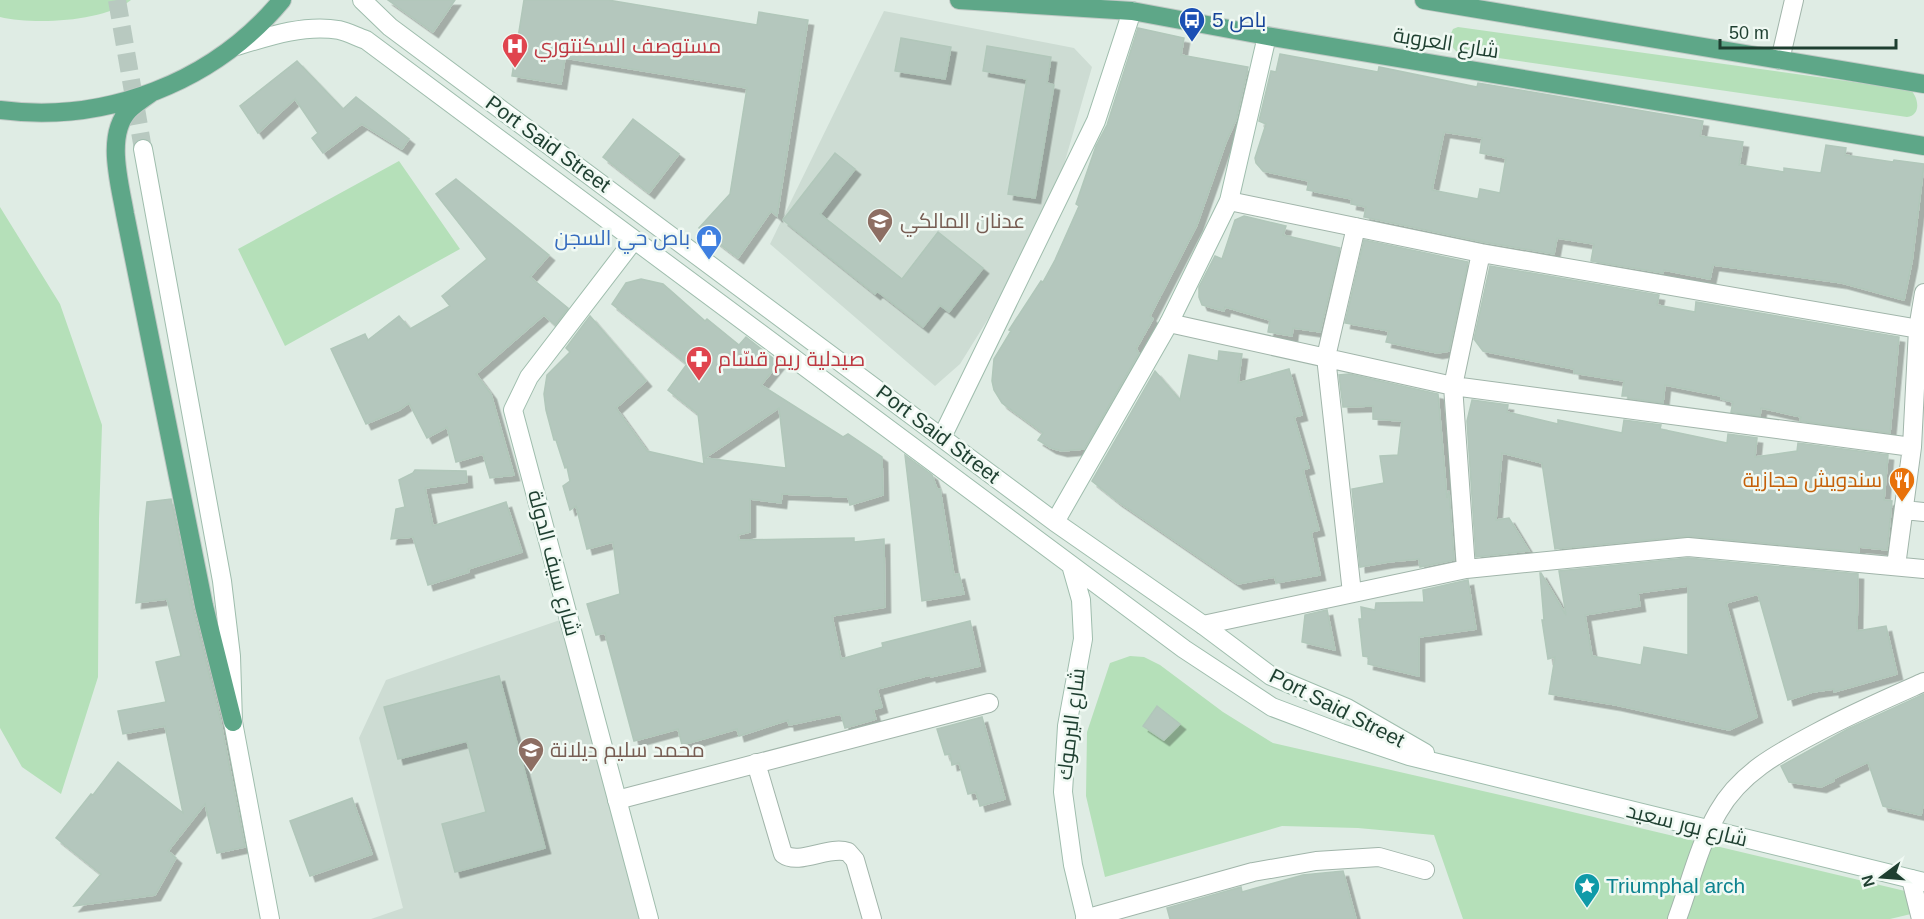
<svg xmlns="http://www.w3.org/2000/svg" width="1924" height="919" viewBox="0 0 1924 919" font-family="Arial,Cairo,sans-serif">
<style>
.built{fill:#cddcd3}
.green{fill:#b5e0b9}
.building{fill:#b4c7bd;stroke:#b1c7ba;stroke-width:1.5;fill-rule:evenodd;filter:url(#shadow)}
.lines{fill:none;stroke-linecap:round;stroke-linejoin:round}
.secondary-tunnel{stroke:#b8c9c0;stroke-width:18;stroke-dasharray:18 9;stroke-linecap:butt}
.street-casing{stroke:#a1b5aa;stroke-width:20}
.secondary-casing{stroke:#9fbdad;stroke-width:20}
.primary-casing{stroke:#c0c9c5;stroke-width:20}
.street{stroke:#fff;stroke-width:18}
.secondary{stroke:#fff;stroke-width:18}
.primary{stroke:#5ea788;stroke-width:18}
.labels{text-anchor:middle;stroke-width:5;stroke-linejoin:round;paint-order:stroke}
.transit-label{font-size:21px;fill:#164399;stroke:#f0f9f3;text-anchor:start}
.street-label{font-size:21px;fill:#1e3f30;stroke:#f0f9f3}
.health-label{font-size:21px;fill:#be3a42;stroke:#f0f9f3;text-anchor:start}
.education-label{font-size:21px;fill:#785e54;stroke:#f0f9f3;text-anchor:start}
.shop-label{font-size:21px;fill:#366cbe;stroke:#f0f9f3;text-anchor:end}
.food-label{font-size:21px;fill:#c56008;stroke:#f0f9f3;text-anchor:end}
.culture-label{font-size:21px;fill:#0d838f;stroke:#f0f9f3;text-anchor:start}
</style>
<defs>
<filter id="shadow"><feDropShadow dx="5.5" dy="5.5" stdDeviation="0" flood-color="#0004"/></filter>
</defs>
<rect width="100%" height="100%" fill="#dfece4"/>
<!-- built -->
<path class="built" d="M884,11L1074,48L1092,67L1047,224L960,364L935,386L770,244Z
M560,620L644,919H371L403,908L359,738L386,680Z"/>
<!-- green -->
<path class="green" d="M0,0H131C103,22 34,25 0,17Z
M1458,27L1911,90C1919,99 1921,115 1907,117L1457,52C1449,44 1448,39 1453,29Z
M399,161L460,249L285,346L238,249Z
M0,207L60,304L102,425L99,519L98,677L61,794L22,767L0,728Z
M1130,656L1144,657L1160,665L1223,712L1273,743L1509,797L1905,891L1911,914L1890,919H1463L1434,835L1358,828L1282,826L1105,877L1086,796L1087,732L1110,663Z"/>
<!-- building -->
<path class="building" d="M388,0H455L433,32Z
M524,0H608L757,25L759,12L808,20L777,216L771,211L738,258L699,228L730,194L747,88L565,58L561,84L512,76Z
M1138,28L1184,38L1181,55L1248,67L1236,120L1226,142L1197,225L1150,316L1153,319L1136,349L1139,353L1084,449L1062,451L1051,448L1038,440L1043,433L1002,403L994,390L992,381L994,359L1011,331L1009,330L1041,281L1043,282L1055,260L1079,206L1076,204L1096,146L1107,125Z
M901,38L951,47L945,79L895,71Z
M987,46L1051,57L1047,83L1054,85L1035,198L1008,194L1027,79L983,71Z
M1280,54L1378,72L1379,67L1477,87L1478,83L1703,121L1700,136L1743,142L1739,165L1784,172V168L1821,173L1826,145L1846,148L1845,155L1893,162L1894,160L1924,164L1912,262L1904,300L1842,283L1713,265L1710,279L1664,270L1663,273L1591,261L1594,244L1557,238L1554,254L1483,242L1364,217L1366,207L1351,204L1352,199L1307,190L1309,181L1263,171L1256,163L1255,158L1266,124L1259,121L1271,71L1276,72ZM1444,132L1482,138L1480,153L1506,158L1500,193L1480,189L1478,199L1432,190Z
M297,61L343,109L356,97L409,139L402,149L362,124L323,153L312,138L318,133L295,99L258,133L240,106Z
M633,119L679,154L649,193L603,157Z
M835,153L855,169L820,214L902,279L938,232L983,268L949,312L940,305L923,327L877,291L875,294L783,220Z
M456,179L549,255L530,277L568,308L555,325L544,315L476,374L491,394L514,475L490,478L483,454L456,462L447,427L427,438L409,403L399,410L366,424L331,349L365,334L368,340L399,316L410,329L450,306L442,296L487,259L436,194Z
M1244,216L1286,226L1283,235L1340,248L1320,332L1293,328L1292,336L1268,332L1270,320L1225,307L1224,311L1202,305L1199,297V287L1215,256L1222,259L1235,220Z
M1364,240L1468,262L1449,351L1437,353L1386,342L1389,331L1345,323Z
M1490,266L1659,295L1657,305L1695,312L1696,302L1899,337L1890,433L1800,421L1801,417L1761,408L1760,416L1731,412L1733,402L1721,399V396L1665,385L1663,403L1628,398V396H1622L1624,381L1574,373V369L1483,351L1474,339Z
M641,279L663,284L705,321L707,319L739,345L746,337L779,363L761,385L843,437L848,434L882,457L883,495L850,505L848,497L782,494L781,503L750,499V532L738,535L739,540L854,538V542L884,539L885,607L832,616L841,659L883,647L882,643L970,621L980,666L931,677L930,675L877,689L882,707L873,710L876,719L845,728L841,714L789,725L788,720L739,736L737,729L682,745L678,729L634,741L605,633L596,635L587,604L620,594L613,542L587,549L576,506L570,510L563,486L570,481L567,467L565,468L556,440H554L546,410L544,394L547,375L570,352L566,348L590,316L646,381L616,408L647,451L704,464L698,414L668,390L687,364L612,304L626,283ZM779,408L786,468L705,458Z
M1219,351L1242,354L1238,383L1289,369L1302,415L1294,417L1309,468L1303,470L1319,530L1311,532L1320,575L1276,583L1275,577L1238,584L1117,501L1092,481L1155,371L1180,400L1189,355L1218,361Z
M1349,374L1438,394L1447,498L1449,491L1454,560L1420,567L1419,559L1388,562L1360,567L1352,489L1384,483L1380,456L1398,455L1402,421L1373,419V406L1343,407L1339,375Z
M1472,400L1508,405L1507,412L1558,424V420L1622,433L1624,420L1661,425L1660,429L1727,443L1728,434L1757,438L1755,457L1797,451L1798,443L1888,455L1884,500L1892,501L1887,550L1859,547V552L1689,536L1555,549L1542,463L1502,453L1496,520L1509,518L1529,551L1476,557L1467,421Z
M905,455L932,475L937,489H940L954,575L959,574L964,594L922,601Z
M415,470L466,471L467,482L425,488L433,526L506,502L522,552L468,569L469,572L428,585L413,537L391,539L396,509L405,507L399,480L413,473Z
M171,499L193,609L220,718L245,847L217,853L205,804L168,851L176,858L155,895L74,906L101,874L56,838L91,794L93,795L118,762L183,813L165,726L123,734L118,711L166,702L156,662L181,656L167,599L136,603L147,502Z
M1688,558L1858,574L1857,631L1886,626L1897,674L1834,692V689L1813,692L1788,700L1758,594L1726,603L1757,717L1729,730L1616,705L1549,694L1555,657L1548,659L1542,620H1544L1540,573H1541L1566,615L1559,571ZM1688,586V655L1644,647L1641,665L1592,656L1585,615L1640,606L1638,593Z
M1468,580L1476,629L1419,637V676L1368,664L1369,657L1363,656L1359,619H1362L1361,607L1375,610L1376,603L1424,602L1423,590Z
M1327,610L1335,650L1302,642L1305,615Z
M499,676L545,848L455,872L442,824L486,812L467,741L398,759L384,707Z
M1924,694V801L1921,815L1883,806L1868,762L1833,779L1834,781L1821,787L1789,782L1781,766L1848,729Z
M1157,706L1180,724L1164,740L1143,726Z
M982,717L1005,799L980,806L976,792L968,794L959,763L952,765L950,754L945,755L937,729Z
M352,798L372,854L310,876L290,821Z
M1343,871L1356,919H1170L1167,908L1241,887L1242,892L1303,875Z"/>
<g class="lines">
<!-- secondary-tunnel -->
<path class="secondary-tunnel" d="M117,0L143,149"/>
<!-- street casing -->
<g class="street-casing">
<path id="street" d="M1780,60L1794,0
M1229,201L1481,253L1924,330
M1169,323L1453,386L1912,447
M1904,510L1924,512
M1896,566L1912,447L1918,329L1924,293
M1466,569L1453,386L1481,253
M1352,593L1326,357L1356,227
M1203,625L1466,569L1688,547L1924,569
M756,763L783,854C799,866 829,845 848,852L855,860L872,919
M617,800L989,703
M1911,879L1921,919
M1085,919L1253,872L1316,861L1379,857L1425,870
M1677,919C1690,884 1699,845 1718,812C1740,773 1778,753 1816,733C1851,714 1888,698 1924,682"/>
</g>
<!-- secondary casing -->
<g class="secondary-casing">
<path id="secondary" d="M362,0L390,27L1055,522L1203,625L1271,676L1347,708L1425,753
M237,46C269,36 305,24 339,30C348,32 357,37 366,40L1184,649L1272,707L1341,733L1409,756L1924,882
M143,149L222,581L231,656L233,722L270,919
M634,240L529,377L513,410L649,919
M942,437L1096,121L1132,11
M1055,522L1169,323L1229,201L1267,36
M1071,565L1081,600L1083,639L1067,726L1063,792L1073,865L1086,919"/>
</g>
<!-- primary casing -->
<g class="primary-casing">
<path id="primary" d="M959,0L1132,11L1267,36L1924,146
M1424,0L1924,84
M151,93C143,99 135,104 129,110C105,135 120,184 125,214L204,606L233,722
M0,110C106,124 214,82 282,0"/>
</g>
<!-- street -->
<use href="#street" class="street"/>
<!-- secondary -->
<use href="#secondary" class="secondary"/>
<!-- primary -->
<use href="#primary" class="primary"/>
</g>
<!-- icons -->
<defs>
<g id="bus-pin" transform="scale(1.35)"><path d="M0 17L-7.5 6A9.5 9.5 0 1 1 7.5 6Z" fill="#1a4fb4" stroke="#f0f9f3"/><path d="M-5-6H5V4H4V6H2V4H-2V6H-4V4H-5ZM-3.5-4V0h7V-4ZM-3.5 1.2v1.5H-2V1.2ZM2 1.2v1.5H3.5V1.2Z" fill="#fff"/></g>
<g id="hospital-pin" transform="scale(1.35)"><path d="M0 17L-7.5 6A9.5 9.5 0 1 1 7.5 6Z" fill="#e0444e" stroke="#f0f9f3"/><path d="M-5-5h3v3.5h4V-5h3V5h-3V1.5h-4V5h-3Z" fill="#fff"/></g>
<g id="school-pin" transform="scale(1.35)"><path d="M0 17L-7.5 6A9.5 9.5 0 1 1 7.5 6Z" fill="#8d6e63" stroke="#f0f9f3"/><path d="M0-5L7-2L0 1L-7-2ZM-4 1L0 2.5L4 1V4Q0 6-4 4Z" fill="#fff"/></g>
<g id="shop-pin" transform="scale(1.35)"><path d="M0 17L-7.5 6A9.5 9.5 0 1 1 7.5 6Z" fill="#3f7fe0" stroke="#f0f9f3"/><path d="M-5-2.5h2.3a2.7 3.5 0 0 1 5.4 0H5L5.5 6h-11ZM-1.5-2.5h3a1.5 2.3 0 0 0-3 0Z" fill="#fff"/></g>
<g id="pharmacy-pin" transform="scale(1.35)"><path d="M0 17L-7.5 6A9.5 9.5 0 1 1 7.5 6Z" fill="#e0444e" stroke="#f0f9f3"/><path d="M-2-6h4v4h4v4h-4v4h-4v-4h-4v-4h4Z" fill="#fff"/></g>
<g id="restaurant-pin" transform="scale(1.35)"><path d="M0 17L-7.5 6A9.5 9.5 0 1 1 7.5 6Z" fill="#e8710a" stroke="#f0f9f3"/><path d="M-5-6h1v4h1v-4h1v4h1v-4h1v5L-1.5 .5V6h-2V.5L-5-1ZM5-6V6H3V1.5H1.5Q1.5-4 5-6Z" fill="#fff"/></g>
<g id="sight-pin" transform="scale(1.35)"><path d="M0 17L-7.5 6A9.5 9.5 0 1 1 7.5 6Z" fill="#0f9aa8" stroke="#f0f9f3"/><path d="M0-6L1.8-2.2L6-1.7L2.9 1.2L3.7 5.4L0 3.3L-3.7 5.4L-2.9 1.2L-6-1.7L-1.8-2.2Z" fill="#fff"/></g>
</defs>
<g fill-rule="evenodd">
<use href="#bus-pin" x="1192" y="20"/>
<use href="#hospital-pin" x="515" y="46"/>
<use href="#school-pin" x="880" y="221"/>
<use href="#shop-pin" x="709" y="238"/>
<use href="#pharmacy-pin" x="699" y="359"/>
<use href="#restaurant-pin" x="1902" y="480"/>
<use href="#school-pin" x="531" y="750"/>
<use href="#sight-pin" x="1587" y="886"/>
</g>
<g class="labels">
<!-- transit labels -->
<g class="transit-label">
<text x="1212" y="27">باص 5</text>
</g>
<!-- street labels -->
<g class="street-label">
<text transform="translate(1446 43) rotate(9)" y="7">شارع العروبة</text>
<text transform="translate(548 144) rotate(36)" y="7">Port Said Street</text>
<text transform="translate(938 434) rotate(37)" y="7">Port Said Street</text>
<text transform="translate(554 563) rotate(75)" y="7">شارع سيف الدولة</text>
<text transform="translate(1337 708) rotate(27)" y="7">Port Said Street</text>
<text transform="translate(1071 724) rotate(-83)" y="7">شارع اليرموك</text>
<text transform="translate(1687 825) rotate(14)" y="7">شارع بور سعيد</text>
</g>
<!-- health labels -->
<g class="health-label">
<text x="534" y="53">مستوصف السكنتوري</text>
<text x="718" y="366">صيدلية ريم قسّام</text>
</g>
<!-- education labels -->
<g class="education-label">
<text x="900" y="228">عدنان المالكي</text>
<text x="550" y="757">محمد سليم ديلانة</text>
</g>
<!-- shop labels -->
<g class="shop-label">
<text x="690" y="245">باص حي السجن</text>
</g>
<!-- food labels -->
<g class="food-label">
<text x="1882" y="487">سندويش حجازية</text>
</g>
<!-- culture labels -->
<g class="culture-label">
<text x="1606" y="893">Triumphal arch</text>
</g>
</g>
<!-- north arrow -->
<g transform="translate(1882 877) rotate(254)" stroke="#f0f9f3" stroke-width="4.5" paint-order="stroke">
<path d="M0-4.5L10 22L0 15L-10 22Z" fill="#1e3f30"/>
<text y="-9" font-size="16" font-weight="bold" text-anchor="middle" fill="#1e3f30">N</text>
</g>
<!-- scale -->
<path d="M1720 39v9h176v-9" fill="none" stroke="#1e3f30" stroke-width="3"/>
<text x="1729" y="39" font-size="18" fill="#1e3f30" stroke="#f0f9f3" stroke-width="4.5" paint-order="stroke">50 m</text>
</svg>
